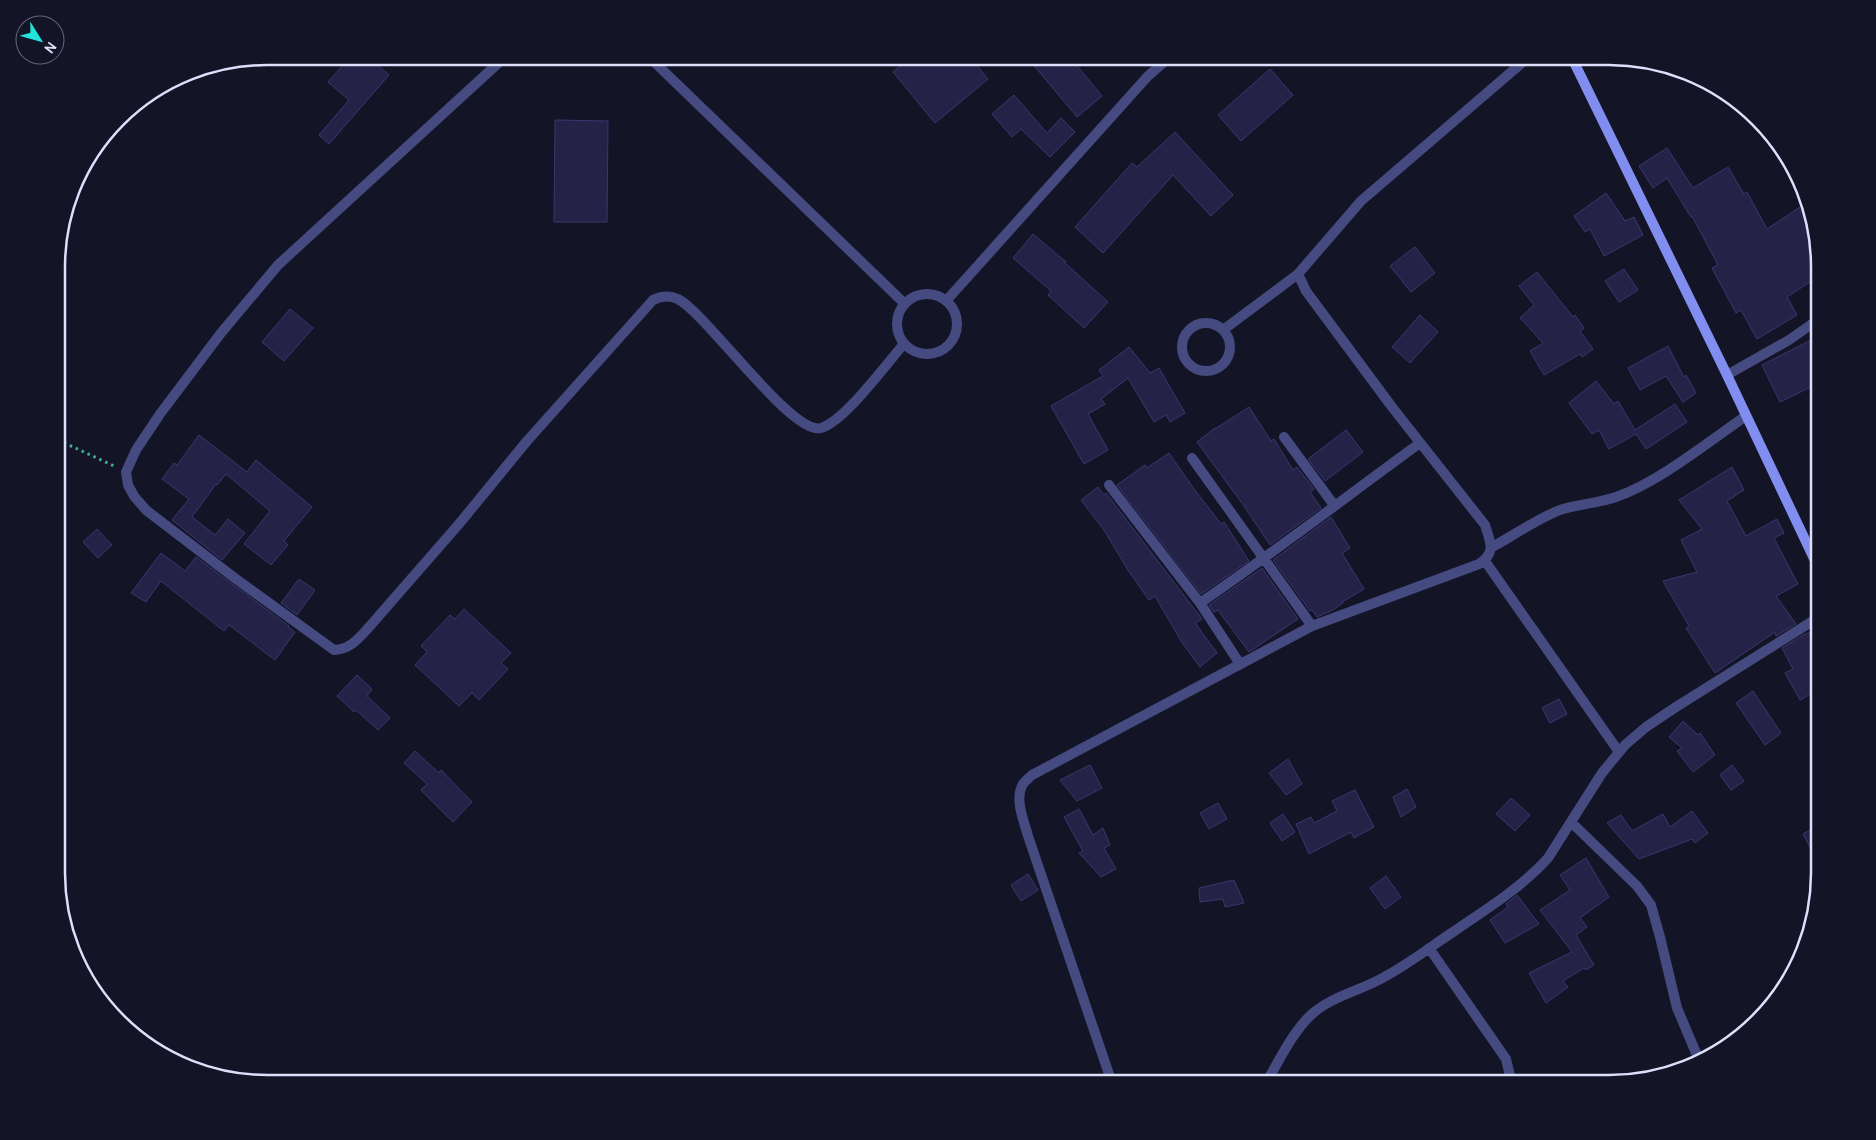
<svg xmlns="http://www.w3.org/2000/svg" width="1876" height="1140" viewBox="0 0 1876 1140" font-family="Overpass,sans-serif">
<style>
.building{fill:#242246;stroke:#3a376f}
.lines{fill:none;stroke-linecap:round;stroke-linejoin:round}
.path{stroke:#40ad97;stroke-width:3;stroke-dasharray:2.5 4;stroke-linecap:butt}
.minor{stroke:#454b80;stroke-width:10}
.secondary{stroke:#818eef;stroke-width:10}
.rim{fill:none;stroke:#dedffb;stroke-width:2.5}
</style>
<rect width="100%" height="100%" fill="#141427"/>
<!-- building -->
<path class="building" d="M351,56H367L389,75L329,144L319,135L349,100L328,82Z
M912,56H969L988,79L935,123L893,72Z
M1026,56H1069L1102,96L1077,117Z
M1270,69L1293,95L1241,141L1218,115Z
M1014,95L1047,133L1061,118L1075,132L1050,157L1021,129L1012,137L992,114Z
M555,120L608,121L607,222H554Z
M1175,132L1233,195L1211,216L1173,175L1103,253L1075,227L1132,163L1137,167Z
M1667,148L1693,188L1728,167L1744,194L1747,192L1767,229L1809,201L1819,253V276L1787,297L1797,315L1757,339L1741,310L1736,313L1712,268L1718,265L1692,216L1691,217L1667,178L1653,188L1639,166Z
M1606,193L1625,221L1634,217L1643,235L1604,256L1590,229L1585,232L1574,216Z
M1033,234L1066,262L1065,263L1108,302L1084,328L1048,295L1051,291L1013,258Z
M1415,247L1435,273L1411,292L1390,266Z
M1624,269L1638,290L1619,302L1605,281Z
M1537,272L1573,317L1575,315L1584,328L1580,331L1593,349L1582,357L1580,354L1544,375L1530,351L1543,343L1520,318L1534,305L1519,286Z
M290,309L313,328L284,361L262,342Z
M1420,315L1438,332L1410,363L1392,347Z
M1819,336V383L1780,402L1762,365Z
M1668,346L1684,377L1686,375L1696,393L1683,402L1666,376L1640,390L1628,368Z
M1129,347L1150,373L1159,368L1185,413L1170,422L1166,415L1154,422L1128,378L1101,399L1105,404L1088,414L1108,450L1084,464L1051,406L1103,376L1099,370Z
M1596,381L1614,404L1618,401L1635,430L1675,404L1687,422L1646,449L1636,434L1609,449L1599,430L1592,434L1569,403Z
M1249,407L1271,441L1274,439L1293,470L1297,467L1314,489L1310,492L1321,508L1270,545L1244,506L1197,442L1215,428V429Z
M1346,430L1363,452L1325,481L1308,459Z
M199,435L247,472L256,460L312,507L284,541L288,545L271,565L244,544L270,511L226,474L217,485L216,484L192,517L215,535L228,519L245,533L222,560L172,520L189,499L162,479L174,463L177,465Z
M1169,453L1194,489L1221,524L1224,522L1249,561L1201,594L1117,485L1145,465L1147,468Z
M1732,467L1744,490L1727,501L1746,536L1777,519L1784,533L1774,538L1798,584L1776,596L1796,624L1776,636L1775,632L1715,673L1686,628L1689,626L1663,581L1697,572L1681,540L1702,529L1679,500Z
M1098,487L1104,495L1106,493L1202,619L1195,623L1217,653L1200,667L1181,641L1155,596L1149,600L1128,570L1104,530L1081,500Z
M1331,517L1350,548L1342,553L1364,589L1342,602L1343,603L1331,611L1317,617L1312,610L1310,611L1273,560Z
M97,529L112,545L98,558L83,542Z
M161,553L185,571L196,557L289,626L288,627L295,632L275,660L229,625L224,631L161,581L146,602L131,593Z
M1262,568L1298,619L1249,652L1218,610L1214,612L1209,605Z
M299,579L315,590L297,615L281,603Z
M464,609L511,653L501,663L508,669L479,700L472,693L459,706L415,665L427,652L421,646L450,615L455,619Z
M1819,629V689L1800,700L1785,673L1793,669L1782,648L1803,635Z
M357,675L372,689L367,696L390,718L378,730L356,710L354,712L337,696Z
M1753,691L1781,733L1765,745L1736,703Z
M1559,699L1567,714L1550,723L1542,708Z
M1683,721L1698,735L1700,733L1715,755L1693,772L1677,751L1682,748L1669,737Z
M415,751L439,773L441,770L472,802L453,822L421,790L427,784L404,763Z
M1288,759L1302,784L1286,795L1269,773Z
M1090,765L1102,788L1077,801L1060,780Z
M1732,765L1744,781L1731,790L1720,775Z
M1407,789L1416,807L1401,817L1393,797Z
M1355,790L1374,827L1354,838L1351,832L1309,854L1296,824L1311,817L1314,823L1337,811L1332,801Z
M1511,798L1530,815L1515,831L1496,814Z
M1218,803L1227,819L1209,829L1200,813Z
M1079,809L1093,835L1103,828L1110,845L1104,848L1116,869L1101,877L1079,853L1083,851L1064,817Z
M1692,811L1708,833L1695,843L1692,839L1639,859L1607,823L1621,815L1632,831L1663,814L1670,827Z
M1283,814L1295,832L1282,841L1270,823Z
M1819,825V864L1803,834Z
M1586,858L1609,897L1580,918L1587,927L1576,935L1594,965L1586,970L1584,968L1563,981L1568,987L1546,1003L1529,973L1572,952L1540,910L1570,890L1560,875Z
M1028,874L1038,890L1021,901L1011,885Z
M1386,876L1401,897L1385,909L1370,888Z
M1234,880L1244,903L1225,907L1223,899L1200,902L1199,888Z
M1517,895L1539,924L1505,943L1490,920L1508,907L1506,904Z"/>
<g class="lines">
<!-- path -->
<path class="path" d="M58,440L114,466"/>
<!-- minor -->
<path class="minor" d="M506,56L278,265L221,333L160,414L136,450L126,472L128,485L134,496L146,510L236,579L334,650C351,649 359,638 370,626L459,524L527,441L653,300C661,296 669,295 678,299C708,315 792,436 821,428C845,421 886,364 904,344
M573,56H592
M648,56L905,304
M897 324a30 30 0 1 1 60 0a30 30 0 1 1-60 0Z
M946,301L1148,76L1171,56
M1182 347a24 24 0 1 1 48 0a24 24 0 1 1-48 0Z
M1223,330L1298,274
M1727,375L1789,340L1819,319
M1284,437L1334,505
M1192,458L1312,626
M1109,485L1200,603L1240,664
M1492,547C1515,535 1539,517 1563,509C1580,504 1599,503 1616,497C1659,482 1708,442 1746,416
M1485,561L1619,752
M1200,603C1275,552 1347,496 1420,443
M1571,822L1637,886L1651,905L1660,937L1677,1008L1699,1060
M1429,948L1506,1059L1510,1076L1506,1083
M1112,1083L1028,836C1024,821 1014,799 1023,784C1025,781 1029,778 1032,775L1312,626L1479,564C1497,552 1490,542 1485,525L1392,407L1306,291L1298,274L1361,201L1530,56
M1266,1083C1279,1061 1293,1031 1312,1014C1332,996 1363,990 1386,976C1410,963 1433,945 1456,930C1488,908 1522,887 1548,858L1602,773L1625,745L1646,727L1676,707L1819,617"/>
<!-- secondary -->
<path class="secondary" d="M1571,56L1727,375L1819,569"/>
</g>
<!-- crop -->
<path d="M0 0H1876V1140H0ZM267 65H1609A202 202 0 0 1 1811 267V873A202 202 0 0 1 1609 1075H267A202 202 0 0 1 65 873V267A202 202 0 0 1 267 65Z" fill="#141427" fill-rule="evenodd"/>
<path class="rim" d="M267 65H1609A202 202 0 0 1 1811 267V873A202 202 0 0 1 1609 1075H267A202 202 0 0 1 65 873V267A202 202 0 0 1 267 65Z"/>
<!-- north arrow -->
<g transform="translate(40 40) rotate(127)"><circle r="24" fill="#141427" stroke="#65657c"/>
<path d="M0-4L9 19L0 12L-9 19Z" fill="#22e3db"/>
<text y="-8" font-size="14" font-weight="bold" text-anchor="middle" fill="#dedffb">N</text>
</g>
</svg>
